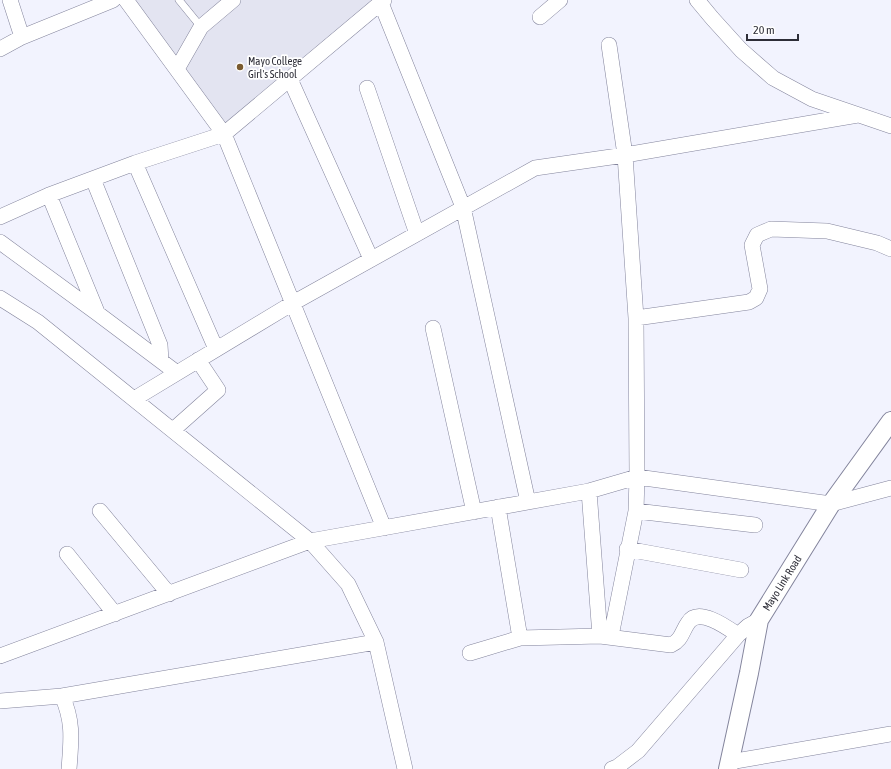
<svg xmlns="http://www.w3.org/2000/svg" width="891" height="769" viewBox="0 0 891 769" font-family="'Asap Condensed',sans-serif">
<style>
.built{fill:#e3e4f1}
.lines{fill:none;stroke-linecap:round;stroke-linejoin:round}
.service-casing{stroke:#83849c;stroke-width:8}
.minor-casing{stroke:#83849c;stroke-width:16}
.tertiary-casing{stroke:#83849c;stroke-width:20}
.service{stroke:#fff;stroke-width:7}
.minor{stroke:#fff;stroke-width:15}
.tertiary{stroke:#fff;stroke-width:18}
.poi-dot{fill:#7a5b30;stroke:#fff;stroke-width:1.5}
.labels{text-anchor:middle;stroke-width:3.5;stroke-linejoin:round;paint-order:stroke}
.poi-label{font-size:11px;fill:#2d2d37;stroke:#fff;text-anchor:start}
.street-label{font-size:11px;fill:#2d2d37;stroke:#fff}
</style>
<rect width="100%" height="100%" fill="#f2f3fe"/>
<!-- built -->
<path class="built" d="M126,0H384L224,134Z"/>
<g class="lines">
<!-- service casing -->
<g class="service-casing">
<path id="service" d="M179,0L201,27"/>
</g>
<!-- minor casing -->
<g class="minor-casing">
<path id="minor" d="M10,0L22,37
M126,0L224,134L384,528
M697,0L712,18L741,50L773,78L812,99L891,126
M381,3L463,207L528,502
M540,17L560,0
M609,45L625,155L636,318L637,477L636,511L611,636
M0,49L22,37L113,0
M177,69L201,27L233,0
M290,79L371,259
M367,88L417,234
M135,163L216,349
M93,179L160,345L161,361
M49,195L97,312
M0,217L49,195L135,163L224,134L384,0
M0,242L97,313L177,373
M0,298L38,322L310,541L348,584L376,642L405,769
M636,318L749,302L756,298L760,289L752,245L757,235L771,229L827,231L877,243L891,249
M433,328L474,512
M134,399L293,303L535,168L625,155L858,115
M173,430L218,390L198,360
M589,491L600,636
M498,507L520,638
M100,511L169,594
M636,511L755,525
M627,549L741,570
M67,554L115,614
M470,653L520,638L600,636L671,645C682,640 682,631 688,623C698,606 728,628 738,635
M0,656L310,541L589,491L637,477L831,504L891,488
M62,696C74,722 71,742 69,769
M0,701L62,696L376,642
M730,762L891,734
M612,769L617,767L638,751L738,635L748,626L759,620"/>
</g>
<!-- tertiary casing -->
<g class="tertiary-casing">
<path id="tertiary" d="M728,769L749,673L759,620L831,504L891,421"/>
</g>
<!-- service -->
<use href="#service" class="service"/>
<!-- minor -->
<use href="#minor" class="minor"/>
<!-- tertiary -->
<use href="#tertiary" class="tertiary"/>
</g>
<!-- markers -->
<circle class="poi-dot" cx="240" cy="67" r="4"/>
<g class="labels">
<!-- poi labels -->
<g class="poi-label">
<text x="248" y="65">Mayo College<tspan x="248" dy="13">Girl's School</tspan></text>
</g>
<!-- street labels -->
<g class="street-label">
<text transform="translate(782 583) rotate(-58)" y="4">Mayo Link Road</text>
</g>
</g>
<!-- scale -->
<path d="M747 34v6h51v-6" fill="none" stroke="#2d2d37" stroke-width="2"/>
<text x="753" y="34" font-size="12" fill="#2d2d37" stroke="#ffffff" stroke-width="3" paint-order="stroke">20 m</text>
</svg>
